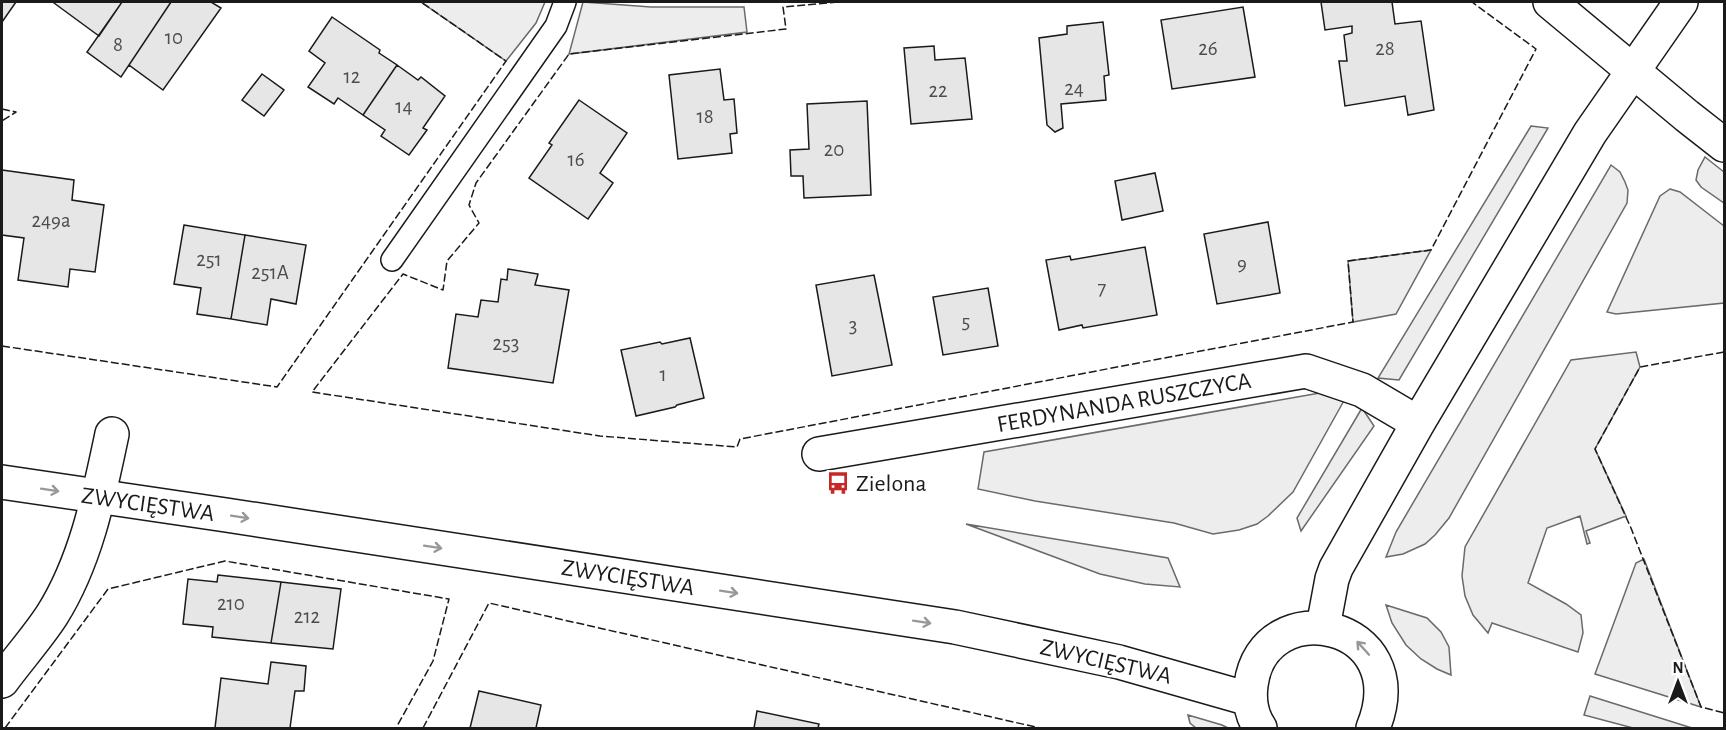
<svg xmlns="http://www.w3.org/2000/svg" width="1726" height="730" viewBox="0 0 1726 730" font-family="'Alegreya Sans',sans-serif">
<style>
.built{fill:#ededed;stroke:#6a6a6a;stroke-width:1.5}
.building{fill:#e6e6e6;stroke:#1a1a1a;stroke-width:1.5}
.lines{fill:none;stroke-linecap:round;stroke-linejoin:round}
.lane-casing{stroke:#1a1a1a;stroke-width:24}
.street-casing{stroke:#1a1a1a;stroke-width:36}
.secondary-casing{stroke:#1a1a1a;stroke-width:36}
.lane{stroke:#fff;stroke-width:21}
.street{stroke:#fff;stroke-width:33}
.secondary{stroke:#fff;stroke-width:33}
.fence{stroke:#1a1a1a;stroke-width:1.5;stroke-dasharray:8 3;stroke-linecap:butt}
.oneway{stroke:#989898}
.labels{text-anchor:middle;stroke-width:4.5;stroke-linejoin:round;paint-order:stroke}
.number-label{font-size:21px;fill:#4d4d4d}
.street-label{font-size:24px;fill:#1a1a1a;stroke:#fff}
.poi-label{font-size:24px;fill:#1a1a1a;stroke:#fff;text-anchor:start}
</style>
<rect width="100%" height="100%" fill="#fff"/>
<!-- built -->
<path class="built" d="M421,2H545L536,23L506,61Z
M583,2L651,7H744L747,32L569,54Z
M1531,126L1548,128L1399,380L1378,378Z
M1705,157L1724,172V203L1701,187L1696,180L1698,170Z
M1611,165L1620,172L1625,182L1628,190L1627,203L1449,518L1435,535L1425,544L1403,554L1386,557L1396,532Z
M1670,189L1680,192L1724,226V303L1616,314L1607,312L1660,196Z
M1431,250L1396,314L1353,322L1348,261Z
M1636,352L1640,367L1595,449L1626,516L1586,531L1590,543L1587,544L1580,516L1547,528L1528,583L1566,604L1581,615L1583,633L1578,652L1492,623L1488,633L1473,615L1465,596L1462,576L1465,547L1571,360Z
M1331,391L1346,397L1293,492L1268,516L1257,524L1239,530L1213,534L1174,523L1035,501L978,489L984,452Z
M1362,408L1374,426L1301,531L1297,518Z
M966,524L1168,558L1180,587L1145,584L1100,574Z
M1644,559L1701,707L1595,674L1636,563Z
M1386,605L1427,618L1441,632L1449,647L1451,675L1437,669L1421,659L1406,645L1392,623Z
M1590,696L1692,728H1633L1584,715Z
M1188,715L1222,725L1228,728H1196L1190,723Z"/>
<!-- building -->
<path class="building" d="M2,2H16L2,22Z
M55,2H122L99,36L54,3Z
M122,2H171L121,77L87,52Z
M171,2H211L221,8L163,90L129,65Z
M1321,2H1392L1395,24L1421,21L1434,110L1408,115L1405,96L1345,106L1339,61H1347L1344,35L1352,33V26L1325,30Z
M1243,7L1255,77L1172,89L1161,20Z
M332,17L380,50L379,53L397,65L363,115L338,98L334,104L308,87L325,63L309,51Z
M1103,22L1109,75L1104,76L1106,100L1061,104L1063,128L1055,132L1047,125L1039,38L1067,34V26Z
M934,46L935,60L965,58L972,119L911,124L904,48Z
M397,65L418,80L421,77L445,96L423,128L427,130L409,155L381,136L385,130L363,115Z
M720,69L724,100L734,99L737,133L730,134L732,153L678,159L669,75Z
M262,74L284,90L264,116L242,100Z
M579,100L627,133L600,173L613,183L588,219L529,178L552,145L549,143Z
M867,101L871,195L804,198L803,176H791L790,150L809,149L807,104Z
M2,170L74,180L72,200L104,205L95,272L70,269L68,287L18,280L24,238L2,235Z
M1155,173L1163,211L1122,220L1115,181Z
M1268,222L1280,293L1217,304L1204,234Z
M184,225L245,235L231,319L197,314L201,288L174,284Z
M245,235L306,245L296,304L271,299L267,325L231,319Z
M1145,247L1157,315L1083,328L1082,325L1059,330L1046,260L1070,256L1071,260Z
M508,269L538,274L535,285L569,290L553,383L448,368L456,314L478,317L481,300L498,302L501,279L507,280Z
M874,275L892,365L832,376L816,285Z
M988,288L998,346L943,355L933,297Z
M690,338L704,398L677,405L675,407L636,416L621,350L660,342L662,344Z
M218,575L281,582L271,643L212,637L213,627L183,624L188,579L217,582Z
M281,582L341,589L333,649L271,643Z
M271,662L306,666L304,691H295L290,728H215L221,678L268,684Z
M479,691L541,705L536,728H470Z
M757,711L819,724L818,728H754Z"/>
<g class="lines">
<!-- lane casing -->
<g class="lane-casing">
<path id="lane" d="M392,260L556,26L565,2"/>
</g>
<!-- street casing -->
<g class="street-casing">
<path id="street" d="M1550,2L1687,116L1724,145
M819,454L1306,371L1362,390L1418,423
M1323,627L1332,579L1336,568L1418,423L1590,133L1681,2
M2,681C18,659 37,638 52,615C86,561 99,496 112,434"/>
</g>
<!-- secondary casing -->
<g class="secondary-casing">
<path id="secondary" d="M2,482L226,515L955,627L1119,662L1249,699
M1260,728C1251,715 1249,701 1251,685C1263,590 1417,620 1373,728"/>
</g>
<!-- lane -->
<use href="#lane" class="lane"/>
<!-- street -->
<use href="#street" class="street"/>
<!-- secondary -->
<use href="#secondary" class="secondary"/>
<!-- fence -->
<path class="fence" d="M838,2L783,7L786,29L569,54L476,183L469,205L479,223L447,261L443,290L403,274L312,392L600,436L737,447L740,439L1353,322L1348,261L1431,250L1536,49L1472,2
M2,109L16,112L2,121
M2,346L277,387L506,61L421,2
M1724,352L1640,367L1595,449L1631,528L1701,707L1724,713
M5,728L108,589L225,561L449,599L433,661L396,728
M423,728L489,603L1040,728"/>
</g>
<!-- one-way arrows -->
<defs><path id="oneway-shaft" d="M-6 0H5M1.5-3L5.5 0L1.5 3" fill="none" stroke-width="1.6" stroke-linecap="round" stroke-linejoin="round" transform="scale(1.5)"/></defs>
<g class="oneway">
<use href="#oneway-shaft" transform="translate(50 490) rotate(9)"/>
<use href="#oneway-shaft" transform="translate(240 517) rotate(9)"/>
<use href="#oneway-shaft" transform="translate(433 547) rotate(9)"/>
<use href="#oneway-shaft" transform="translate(729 592) rotate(9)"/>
<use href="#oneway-shaft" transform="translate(922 622) rotate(9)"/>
<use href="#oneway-shaft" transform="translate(1363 648) rotate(-132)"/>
</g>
<!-- icons -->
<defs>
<g id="bus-bare" transform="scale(1.8)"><path d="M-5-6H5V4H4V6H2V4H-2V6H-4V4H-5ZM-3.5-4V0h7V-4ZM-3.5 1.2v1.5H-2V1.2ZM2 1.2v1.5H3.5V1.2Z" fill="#c62828" stroke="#fff" stroke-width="2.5" paint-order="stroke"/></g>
</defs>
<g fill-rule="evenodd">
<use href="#bus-bare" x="838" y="483"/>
</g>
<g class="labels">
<!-- number labels -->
<g class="number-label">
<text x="174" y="44">10</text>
<text x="118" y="51">8</text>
<text x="1208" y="55">26</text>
<text x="1385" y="55">28</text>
<text x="352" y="83">12</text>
<text x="1074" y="95">24</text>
<text x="938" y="97">22</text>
<text x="404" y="113">14</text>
<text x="705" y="123">18</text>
<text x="834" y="156">20</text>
<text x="576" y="166">16</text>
<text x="51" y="227">249a</text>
<text x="209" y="266">251</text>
<text x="1242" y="270">9</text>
<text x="270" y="279">251A</text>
<text x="1102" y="295">7</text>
<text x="966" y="328">5</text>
<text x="853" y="332">3</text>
<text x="506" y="350">253</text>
<text x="663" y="381">1</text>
<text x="231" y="610">210</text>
<text x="307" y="623">212</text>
</g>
<!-- street labels -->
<g class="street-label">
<text transform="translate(1124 402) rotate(-10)" y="8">FERDYNANDA RUSZCZYCA</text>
<text transform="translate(148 504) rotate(8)" y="8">ZWYCIĘSTWA</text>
<text transform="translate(628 577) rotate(9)" y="8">ZWYCIĘSTWA</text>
<text transform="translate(1106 661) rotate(13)" y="8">ZWYCIĘSTWA</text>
</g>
<!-- poi labels -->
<g class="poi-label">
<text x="856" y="491">Zielona</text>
</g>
</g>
<!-- border -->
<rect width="1726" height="730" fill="none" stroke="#1a1a1a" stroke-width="6"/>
<!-- north arrow -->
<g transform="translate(1678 682)" stroke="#ffffff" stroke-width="4.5" paint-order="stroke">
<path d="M0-4.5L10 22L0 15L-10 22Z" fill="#1a1a1a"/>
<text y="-9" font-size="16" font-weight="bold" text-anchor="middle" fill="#1a1a1a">N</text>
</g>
</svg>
